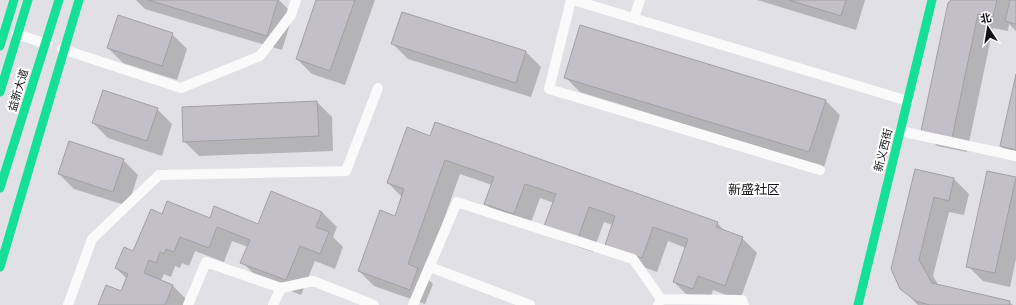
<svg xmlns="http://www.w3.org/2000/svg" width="1016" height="305" viewBox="0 0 1016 305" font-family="'Space Grotesk','Noto Sans SC',sans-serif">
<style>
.shadow{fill:#0003}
.building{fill:#c2bfc7;stroke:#a1a0a3}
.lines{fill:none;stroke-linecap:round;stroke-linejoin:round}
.lane{stroke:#fafafb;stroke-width:10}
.fast{stroke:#16e098;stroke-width:9}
.labels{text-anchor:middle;stroke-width:4;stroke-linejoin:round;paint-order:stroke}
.street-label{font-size:11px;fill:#131215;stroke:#fff}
.quarter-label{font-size:13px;fill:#131215;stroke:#fff}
</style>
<rect width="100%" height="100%" fill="#e1e1e5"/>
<!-- shadow -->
<path class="shadow" d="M136,0H279L293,14L282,50L145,9Z
M317,0H375L345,85L312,74L297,59Z
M757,0H865L856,30Z
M953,0H1016V31L1009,24L1008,31L993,28L967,152L937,146L922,131Z
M172,34L187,49L177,80L123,63L108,48Z
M393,44L526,52L541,67L531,97L408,59Z
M565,77L825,100L840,115L824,167L580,92Z
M1016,79V161L1001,146Z
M317,102L332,117L333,151L199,156L184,141Z
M157,109L172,124L162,156L108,138L93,123Z
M431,137L717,223L726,232L742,238L757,253L740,300L713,290L708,304L689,297L674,282L686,248L668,241L657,272L621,259L613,225L604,222L593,252L561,241L554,203L540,198L529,228L500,218L485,203L492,185L460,174L424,275L433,284L425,304L374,286L359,271L395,217L402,197L388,183Z
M123,160L138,175L128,206L74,189L59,174Z
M916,170L954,179L969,194L964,215L949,212L933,276L939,286L1009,302L1013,305H918L901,288Z
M1015,178L1016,179V259L1010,287L983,281L968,266Z
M322,212L337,227L333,237L343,247L335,269L315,261L301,295L257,277L242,262L248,247L232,241L224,262L195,251L189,266L182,263L180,268L175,266L171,277L164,274L161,281L172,285L187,300L186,305H99L122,293L127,279L116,268L134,252L162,215L258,225Z"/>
<!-- building -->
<path class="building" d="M148,0H278L267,36Z
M316,0H355L330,71L296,59Z
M789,0H846L841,16Z
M951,0H997L993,17L978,14L952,138L921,131L948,3Z
M1010,0H1016V24L1005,21Z
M402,12L526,51L516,83L391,44Z
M118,15L173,33L162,66L107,48Z
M580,25L826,100L809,152L564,78Z
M1016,74V150L1000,146Z
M103,90L158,108L147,141L92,123Z
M317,101L319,136L183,142L182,107Z
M435,122L718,222L716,227L743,237L725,286L698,276L693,289L673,282L688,239L653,227L642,258L605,245L615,216L589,207L578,238L544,226L556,194L525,184L514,214L484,204L494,177L445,160L408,264L418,268L410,290L358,271L380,210L395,216L404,189L387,183L407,127L430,136Z
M69,141L124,159L113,192L58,174Z
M915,169L954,178L949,201L934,197L919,260L932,283L1010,301L1009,305H930L916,301L900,289L891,269Z
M987,171L1016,177L995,273L966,267Z
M271,191L322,212L316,227L329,232L320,254L300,246L286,280L240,263L250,240L217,227L209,248L180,237L174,252L166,249L164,254L160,252L156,263L149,260L144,273L173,285L165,305H98L106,285L121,291L128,274L115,268L124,247L133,251L151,209L162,214L167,201L210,218L214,206L258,224Z"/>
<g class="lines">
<!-- lane -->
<path class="lane" d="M571,0L549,89L820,170
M573,0L908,101
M634,18L640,0
M17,34L47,44
M62,49L181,88L260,56L291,15L296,0
M900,131L1016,156
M430,267L530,305
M661,299L742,300L744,305
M68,305L92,239L159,175L346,171L378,88
M188,305L206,262L281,288
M273,305L281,288L313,281L374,305
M413,305L457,202L633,259L661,299L658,305"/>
<!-- fast -->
<path class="fast" d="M0,46L14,0
M0,92L28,0
M0,188L59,0
M0,267L79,0
M858,305L932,0"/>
</g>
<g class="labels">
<!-- street labels -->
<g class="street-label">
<text transform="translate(18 90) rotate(-73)" y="4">益新大道</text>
<text transform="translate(883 150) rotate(-76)" y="4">新义西街</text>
</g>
<!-- quarter labels -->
<g class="quarter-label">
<text x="754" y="194">新盛社区</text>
</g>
</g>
<!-- north arrow -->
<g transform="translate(988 28) rotate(348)" stroke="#ffffff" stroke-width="3" paint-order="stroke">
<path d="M0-3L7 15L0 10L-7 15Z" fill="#131215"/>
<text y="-6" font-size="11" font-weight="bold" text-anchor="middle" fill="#131215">北</text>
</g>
</svg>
